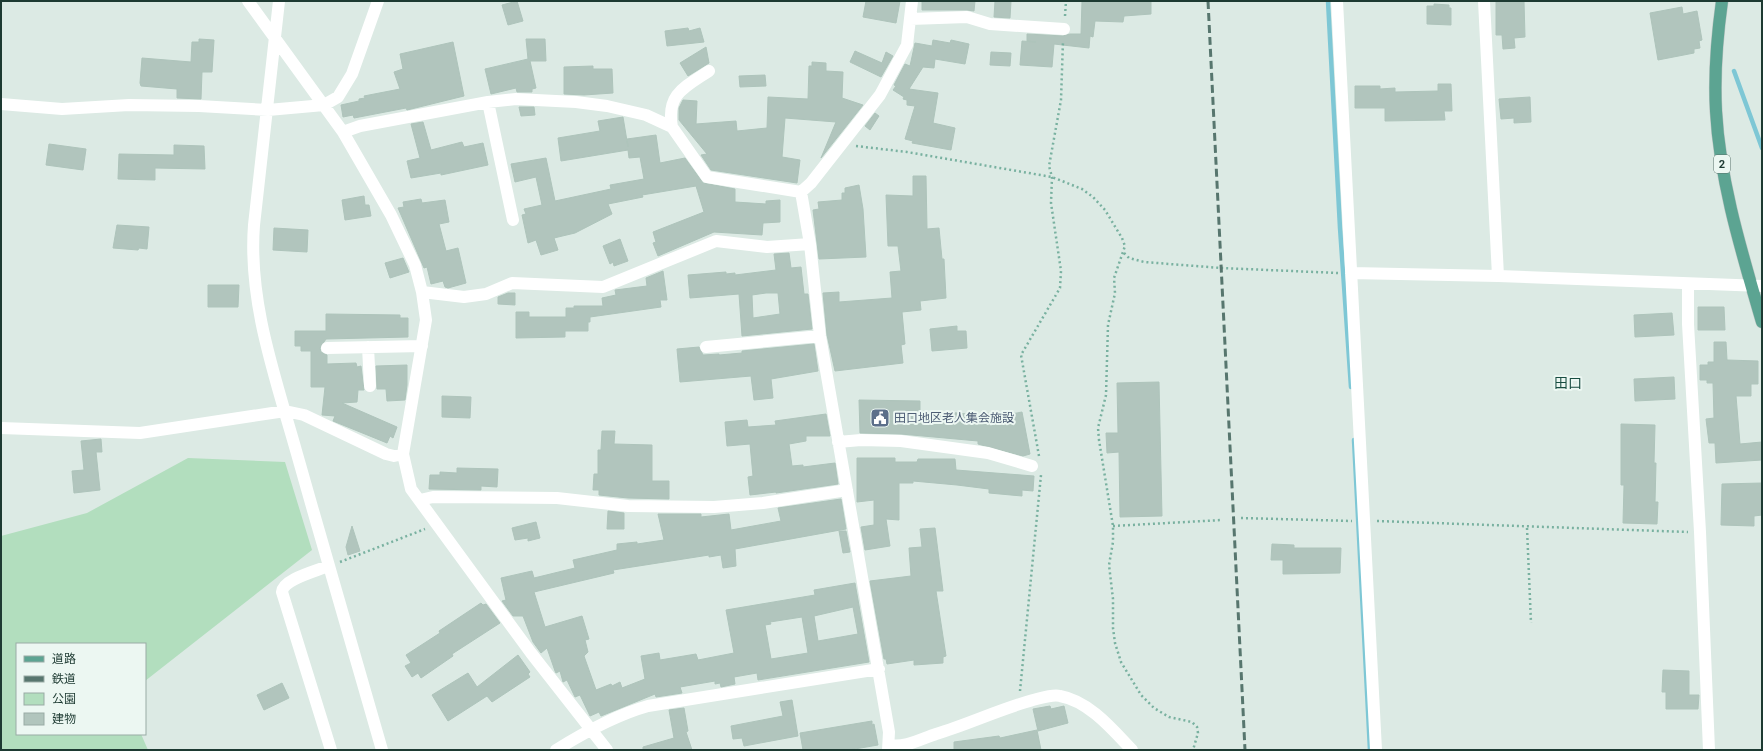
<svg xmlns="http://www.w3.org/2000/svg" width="1763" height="751" viewBox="0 0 1763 751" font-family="Roboto,'Noto Sans JP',sans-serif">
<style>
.green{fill:#b2debe}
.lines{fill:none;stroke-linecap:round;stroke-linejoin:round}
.stream{stroke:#7ec7d5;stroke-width:4.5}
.building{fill:#b1c5bd;stroke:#aec4bb;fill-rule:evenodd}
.major-casing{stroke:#bbc4c2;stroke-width:13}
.path{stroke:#79b1a0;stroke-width:2.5;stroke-dasharray:2 3;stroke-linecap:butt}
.minor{stroke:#fff;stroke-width:12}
.major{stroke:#5ca492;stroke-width:12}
.rail{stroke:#57766e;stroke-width:3;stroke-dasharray:8 4;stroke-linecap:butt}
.labels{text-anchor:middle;stroke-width:4;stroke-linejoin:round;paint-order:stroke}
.shield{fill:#ecf7f2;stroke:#5b736c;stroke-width:1}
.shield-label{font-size:11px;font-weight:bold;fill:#1d3a32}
.service-label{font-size:12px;fill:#4e5e75;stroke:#ecf7f2;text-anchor:start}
.quarter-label{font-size:14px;fill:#184d41;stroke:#ecf7f2}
</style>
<rect width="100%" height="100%" fill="#dceae4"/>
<!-- green -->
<path class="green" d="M188,458L285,462L312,550L145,681V644H17V734H141L148,750H1V536L87,513Z"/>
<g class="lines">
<!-- stream -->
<path class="stream" d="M1328,1L1340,228L1351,387
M1734,71L1762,148
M1354,440L1370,750"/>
</g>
<!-- building -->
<path class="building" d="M517,1L523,21L508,25L502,5Z
M866,1H900L896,23L863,17Z
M922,1H975L974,11L967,10H922Z
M995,1H1011L1010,18L994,17Z
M1082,1H1151V14L1124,16L1123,22L1095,21L1093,37L1090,36L1089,48L1054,44L1052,67L1020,65L1022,41L1036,42L1027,41V34L1063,36L1070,34H1081Z
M1496,1H1524L1525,37L1514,38L1515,48L1503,49L1502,35H1496Z
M1434,4L1449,5V8H1451V25L1427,24V6H1434Z
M1682,7L1683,14L1697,11L1702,40L1699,41L1700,48L1694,49V53L1658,60L1650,13Z
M688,28L689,31L700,28L704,42L667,46L665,31Z
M199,39L214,40L212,72H202L201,99L177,98V89L141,86L140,83L142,58L191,62L192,42H199Z
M526,39H545L546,61H530L536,88L532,89V92H517L516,88L491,94L485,69L528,59Z
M933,40L950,43L951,40L969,44L965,64L935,59L934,68L923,67L909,89L938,93L933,123L955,128L951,150L912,143L913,141L905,139L915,106L907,105V100L903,99L904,97L893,90L896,86L894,85L905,64L910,66L915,43L932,46Z
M453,42L464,96L407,110L406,108L354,118L353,115L343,117L341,105L359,101V99L365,98L364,96L400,89L394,72L403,69L400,54Z
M706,47L709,63L688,76L680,63Z
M855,51L882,63L886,52L893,56L881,77L850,62Z
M991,52L1011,53L1010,66L990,65Z
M812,62L826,63V71L843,72L842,98L863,105L821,158L836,122L785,118L782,157L800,160L797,183L711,170L701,155L707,154L679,120V108L683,100L697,101L696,124L736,121L737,131L767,128L768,97L808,99L809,66H812Z
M593,66V69H612L613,93L584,95L564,94V67Z
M765,75L766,86L740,87L739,76Z
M1438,84H1451L1452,111H1444L1445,120L1385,121V108H1355V86H1380V89L1395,88V92L1438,91Z
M1530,97L1531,122L1514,123V118L1501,119L1499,99Z
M519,107H534L535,115L521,116Z
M875,113L879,116L870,130L865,126Z
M623,117L628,147L627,139L656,135L660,163L685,158L703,183L735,189V202L766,204V201L780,200V222L763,223L762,235L714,232L658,256L653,243L656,242L653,232L704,212L696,186L642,195L643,197L608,204L612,214L575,233L554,238L558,250L541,255L536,240L528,243L522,215L526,214L524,209L542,205L536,177L515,182L511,164L546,158L555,201L611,189L610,185L644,179L640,157L629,158L628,150L561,161L558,138L600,131L598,121Z
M423,122L431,150L462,142L464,147L483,143L488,165L441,175V173L411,178L407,161L420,158L411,124Z
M49,144L86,149L83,170L46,165Z
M174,145L204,146L205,169L155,168V180L118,179L119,154L174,155Z
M913,176H926L927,229L939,228L942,259H944L946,298L920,301L921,310L902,312L905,344L901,345L903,363L835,371L827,335L823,293L839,292V302L892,298L890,272L901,271L898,246H888L886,195L913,196Z
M859,185L863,209L866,257L819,259L813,210L819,209L818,202L842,200V193H845V188Z
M364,196L365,205H369L371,216L345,220L342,200Z
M421,199L422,203L445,200L449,222L439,224L446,251L458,248L466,283L448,288L445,287L443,281L431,284L427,267L424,268L398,208L404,207L403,202Z
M117,225L149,227L147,249L139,248L138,250L113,248Z
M274,228L308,230L307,252L273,250Z
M620,239L628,261L614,266L613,262L610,264L603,246Z
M789,253L791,268L801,267L804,294H808L812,329L742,336L739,294L690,298L688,275L726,272V274L735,273V275L776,270L774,254ZM766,293H778L780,314L753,318L752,295Z
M403,258L409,272L390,278L385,263Z
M663,271L667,300H660L661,307L590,317V322H588V331H565V337L516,338V312H529V317H566V308H574V306H603L602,298L616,295L615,290L647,286L646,278Z
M208,285H239L238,307H208Z
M508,293H515V305L498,304V297Z
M1698,307H1724L1725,330H1698Z
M1672,313L1674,335L1635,337L1634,315Z
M326,314L400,315V318H408V337L326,339L320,348L321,352L327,355V364L356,363L357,367L361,366L364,390H358L357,402L342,403L397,427L393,438L390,436L387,443L333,421L335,416L322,415L325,387H311V351H301V346H295V331H326Z
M957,326V331H966L967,348L932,351L930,329Z
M1714,342H1726L1727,360L1758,361V384H1751V396H1736L1740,444L1762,442V460L1716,463L1715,443H1709L1706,419L1714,418L1713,383H1707V380H1700V365H1708V362H1714Z
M814,344L818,371L771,379L773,398L754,400L751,376L680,382L677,349L699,347L703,355L719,354V355L742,353V351Z
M407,365V385L405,400L387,401L386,389H377L376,366Z
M1674,377L1675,399L1635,401L1634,379Z
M1159,382L1162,516L1120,517L1119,452L1107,453L1106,433H1118L1117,383Z
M442,396L471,397L470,418L442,417Z
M859,400L920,401V414L948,416V412L985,416L986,413L1006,415L1022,412L1030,454L1023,456L978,444V441L901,434L860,433Z
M826,414L830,436H806V441L789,444L792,466L803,465V467L835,463L838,484L776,493V492L750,495L748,477L753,476L750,444L727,446L725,422L747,420L748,427L776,425L775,421Z
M1621,424L1655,425L1654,463H1656L1655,502H1658L1657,524L1623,523L1624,485H1621Z
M602,431H615L614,444L652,445V481H669V499L628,498L599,495V490H593L594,474H598V450H601Z
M101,439L102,452H96L100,490L74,493L72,471L84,470L81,441Z
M857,458H895V462H917L918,459H955L956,470L1034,476L1033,491L1022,490V496L989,493V489L957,485L913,481V483H899V520L886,519L890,546L865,550L861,527L874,525V500L857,502Z
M457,468L498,469L497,487L481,486V490L429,489L430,475H440V472L457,473Z
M1762,483V515L1754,516V526L1721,525L1722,484Z
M841,499L846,529L735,549L736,566L723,568L721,555L709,557V555L613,570L614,573L534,592L545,627L582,616L589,639L585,640L588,652L584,656L596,690L611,684L612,686L620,682L622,688L645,679L641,656L659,653L660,660L696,654L698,660L734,653L726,610L815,595L814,590L855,583L869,662L758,680L757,673L734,677L735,684L721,687L720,683L715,684V681L680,687L682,693L656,697L655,694L601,716L599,712L590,716L580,695L575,697L567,680L563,682L560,671L556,673L555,671L547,648L541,653L533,642L523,616H513L502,601L506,600L501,578L532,571L534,578L575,568L573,560L617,550V544L637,542V544L664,540L658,514H701V517L729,514L731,530L781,521L778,508ZM853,607L858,634L818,641L814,616ZM802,617L808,653L771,659L765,625L771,624L770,622Z
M608,511L624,513V529H607Z
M536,522L540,538L528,541V538L515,540L512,528Z
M352,526L360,551L348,555L346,547Z
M935,528L943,591H936L946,656L943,657V663L914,665V660L887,664L886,659H884L870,581L911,576L909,548L922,547L920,529Z
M839,531H846L850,552L843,553Z
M1272,544L1294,545V548H1341L1340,573L1283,574V560H1271Z
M481,603L483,605L486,604L500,623L452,654L453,656L421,678L418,673L412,677L405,666L411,663L406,655L440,633L439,631Z
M518,655L530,672L528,674L530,677L492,702L487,696L448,721L432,695L468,673L477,687Z
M1663,670L1689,671V695H1699L1698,709H1666V692H1662Z
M282,683L289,698L264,710L257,695Z
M792,700L798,736L744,746L742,738L733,739L731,726L783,716L780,702Z
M1050,706L1051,709L1064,706L1068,723L1038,731L1033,709Z
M684,708L688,731L686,732L692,750H643V747L674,738L669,710Z
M872,721V725L874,724L878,745L849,750H803L800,733Z
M1037,730L1041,750H954V742L999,736L1000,738Z"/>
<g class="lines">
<!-- major casing -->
<g class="major-casing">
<path id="major" d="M1722,1C1717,37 1714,74 1716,111C1720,183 1742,253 1762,322"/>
</g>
<!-- path -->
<path class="path" d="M1065,16L1066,1
M856,146L907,152L1052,177L1082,189L1093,197L1105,210L1122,238L1125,246L1114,278L1115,293L1108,325L1106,395L1098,428L1099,440L1113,526V542L1109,565L1113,599V628L1115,643L1121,662L1141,695L1154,708L1169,717L1192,722L1197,727L1198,733L1193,750
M1124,253L1129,258L1144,262L1221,268L1338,273
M1039,456L1021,355L1060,288L1061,271L1051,203L1052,177L1049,166L1061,100L1063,41
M1241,518L1352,521
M1377,521L1688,532
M1113,526L1222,520
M1527,528L1531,623
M340,562L425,529
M1020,691L1041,475"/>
<!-- minor -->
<path class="minor" d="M248,1L343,132L391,215L415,265L422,292L426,320L403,454L411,489L531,653L607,750
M279,1L254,225C248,303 276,379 297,454C325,553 354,652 382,750
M1337,1L1376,750
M1484,1L1498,276
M910,19L967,17L990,24L1064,29
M488,102L513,220
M1,104L62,109L129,105L199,106L268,110L324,105L338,97L352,74L378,1
M672,127C666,94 685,87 709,71
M343,132L360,126L488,102L516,99L576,102L607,106L646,115L672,127L707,177L801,192
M801,192L810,244L820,336L889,732L888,750
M801,192L811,183L880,95L907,45L912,1
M1351,273L1498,276L1762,286
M1688,284V324L1700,532L1709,750
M422,292L464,297L486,294L512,283L603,287L716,241L767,247L810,244
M368,347L370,386
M706,347L820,336
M327,348L422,346
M1,428L140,433L285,411L304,415L386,454L394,456L403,454
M838,442L861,440L901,441L988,453L1032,466
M420,500L433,497L557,498L628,506L714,507L763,503L847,490
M328,566C317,571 283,579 282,592L331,750
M889,745C905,748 921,739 936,734C969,724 1000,709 1033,700C1042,698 1052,694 1060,696C1089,701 1113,730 1132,750
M556,750C585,732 616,715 648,706L879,669"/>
<!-- major -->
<use href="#major" class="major"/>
<!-- rail -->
<path class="rail" d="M1208,1L1245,750"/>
</g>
<!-- icons -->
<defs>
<g id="civic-square" transform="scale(1)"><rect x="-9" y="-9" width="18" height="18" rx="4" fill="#5c6f8a" stroke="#ecf7f2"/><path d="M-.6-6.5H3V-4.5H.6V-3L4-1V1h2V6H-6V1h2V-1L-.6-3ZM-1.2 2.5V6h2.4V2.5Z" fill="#fff"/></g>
</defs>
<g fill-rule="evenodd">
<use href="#civic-square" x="880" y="418"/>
</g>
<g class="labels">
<!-- shield labels -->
<rect class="shield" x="1714" y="155" width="16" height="18" rx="3"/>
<g class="shield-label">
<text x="1722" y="168">2</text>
</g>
<!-- service labels -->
<g class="service-label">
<text x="894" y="422">田口地区老人集会施設</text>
</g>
<!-- quarter labels -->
<g class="quarter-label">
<text x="1568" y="388">田口</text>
</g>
</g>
<!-- border -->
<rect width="1763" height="751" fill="none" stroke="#1d3a32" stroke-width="4"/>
<!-- legend -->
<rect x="16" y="643" width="130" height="92" fill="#ecf7f2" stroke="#99aba5"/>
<rect x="24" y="656" width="20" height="6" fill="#5ca492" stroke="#99aba5"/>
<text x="52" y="663" font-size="12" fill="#1d3a32">道路</text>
<rect x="24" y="676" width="20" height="6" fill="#57766e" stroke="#99aba5"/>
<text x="52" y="683" font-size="12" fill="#1d3a32">鉄道</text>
<rect x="24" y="693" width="20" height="12" fill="#b2debe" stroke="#99aba5"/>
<text x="52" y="703" font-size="12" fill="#1d3a32">公園</text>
<rect x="24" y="713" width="20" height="12" fill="#b1c5bd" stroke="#99aba5"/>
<text x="52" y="723" font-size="12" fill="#1d3a32">建物</text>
</svg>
